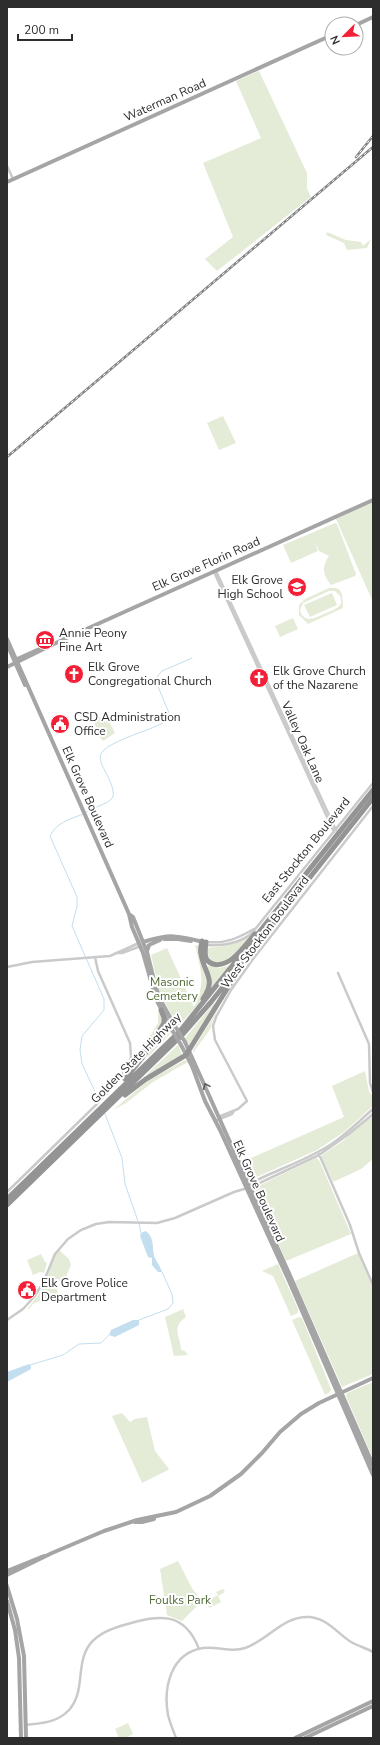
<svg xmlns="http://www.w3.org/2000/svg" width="380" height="1745" viewBox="0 0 380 1745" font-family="'Nunito Sans',sans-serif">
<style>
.green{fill:#e4ecd8;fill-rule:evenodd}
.water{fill:#c3deee}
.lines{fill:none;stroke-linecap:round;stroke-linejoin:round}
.stream{stroke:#c3deee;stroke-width:1}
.minor{stroke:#cacaca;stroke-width:2.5}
.major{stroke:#a5a5a5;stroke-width:4}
.highway{stroke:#949494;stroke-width:5}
.rail-casing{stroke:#828282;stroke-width:2.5}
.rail{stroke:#fff;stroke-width:1;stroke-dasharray:3;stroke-linecap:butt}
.major-bridge{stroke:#a5a5a5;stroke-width:4}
.oneway{stroke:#5d5d5d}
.labels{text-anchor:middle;stroke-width:4;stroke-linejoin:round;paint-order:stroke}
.street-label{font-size:12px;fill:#2d2d2d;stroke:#fff}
.poi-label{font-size:12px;fill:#2d2d2d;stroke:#fff;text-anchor:start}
.park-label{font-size:12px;fill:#516b37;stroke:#fff}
</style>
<rect width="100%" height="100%" fill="#fff"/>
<!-- green -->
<path class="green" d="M259,71L307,173V189L311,197L217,271L205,259L233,237L203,163L261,138L236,81Z
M327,232L346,240L361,242L363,246L371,239L367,248L347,250L344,243L326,235Z
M223,416L236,443L219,450L207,423Z
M373,501V602L336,519Z
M335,523L337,524L356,574L355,576L331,585C323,575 321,567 329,556L319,551L314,540L318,551L291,563L283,545Z
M329,588C345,586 342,598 343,608L308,624L299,615V605L305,599ZM329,591H335L340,596C341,599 342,602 340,605C337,609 330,611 326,613C317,617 304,625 300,610L303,603Z
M332,593L337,605L310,617L304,605Z
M293,618L298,629L280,637L275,626Z
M106,715L115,733L103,741C98,736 96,728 94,721L95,719Z
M255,931C245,941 213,985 207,950L208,948C227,946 241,944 255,931Z
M195,945L199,946C201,956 208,974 208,983C206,999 189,1015 178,1026L160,994L151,955L167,948L194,1007C206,982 201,971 195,945Z
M209,965L219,968L228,966L229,967L213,987L211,986V977L207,967Z
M214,1003L216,1004L189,1045L185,1038Z
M219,1007L212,1022L211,1028L193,1053V1050Z
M158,1011L163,1022L142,1055L129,1071L158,1023Z
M165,1025L171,1033L148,1057L147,1056L163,1030Z
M178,1045L182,1054L148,1076L147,1074Z
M185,1060L188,1062L153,1082L126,1103L113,1110L149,1080Z
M365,1071L369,1091L373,1097V1106L344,1132L317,1150L250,1180L242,1162L344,1117L332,1086Z
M373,1115V1159L361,1169L333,1182L322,1158V1155L343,1141Z
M316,1158L318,1159L320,1162L351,1234L286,1261L254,1188Z
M59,1250L69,1259L71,1265L65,1279L54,1283L59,1295L51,1298L48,1297L33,1304L28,1310V1308C35,1300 41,1291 45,1282C49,1271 52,1260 59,1250Z
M358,1253L373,1289V1374L342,1387L295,1281Z
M41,1254L45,1262L47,1263L44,1273L40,1272L33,1275L27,1260Z
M278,1264L298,1309V1313L291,1316L273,1276L262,1271Z
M183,1309L186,1317C170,1328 181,1337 181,1350L185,1351L188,1355L174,1356L165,1317Z
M299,1317L302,1318L331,1389L330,1392L325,1395L292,1320Z
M373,1382V1459L346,1396L347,1393Z
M122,1413L130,1422L135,1419L147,1417L155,1451L169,1469L168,1470L142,1483L112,1416Z
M178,1561L193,1590L196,1593L201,1602L182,1621L167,1615L160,1569Z
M223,1589L225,1592L218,1596L221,1602L209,1608L206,1601L218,1595L216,1592Z
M128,1723L133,1734L126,1738H119L115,1729Z"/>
<!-- water -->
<path class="water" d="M146,1231C156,1240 151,1248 155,1258C157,1263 161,1267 162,1272H158L152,1265V1258L148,1257L140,1236L141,1233Z
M133,1320H139V1325L115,1337L109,1335L111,1330Z
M29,1364L31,1366V1369L7,1382V1372Z"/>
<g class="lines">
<!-- stream -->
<path class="stream" d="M86,812L108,802L113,797C115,787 106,774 102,765C100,760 99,755 103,751C113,740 151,730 165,722L169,713L157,684L156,678L162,671L192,658
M83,814C69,820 57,822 50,836L77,897V906L72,926L104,999V1010L82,1036L80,1050L82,1064L99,1100
M105,1114L122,1158L125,1184L138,1221
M139,1224L141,1233
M139,1320L168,1309L173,1303L172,1294L162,1272
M30,1365L63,1355L79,1344L101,1343L109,1335"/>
<!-- minor -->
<path class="minor" d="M7,166L13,179
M216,571L336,830
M214,572L334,832
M207,942C226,944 238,938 254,929
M206,945C223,946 239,944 252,933L373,783
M117,953H122L141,946
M7,967L32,962L110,956L139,943
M338,973L369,1044L370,1083L373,1092
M218,1117L238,1109L247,1101L215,1040L213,1026L216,1017L231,990L253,959L373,806
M215,1121L232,1114L234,1111
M319,1154L350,1225L359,1253L373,1285
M249,1184C276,1170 305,1161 330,1145C346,1135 359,1121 373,1109
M7,1192L97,1104L113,1087L128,1066L131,1057L130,1043L98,971L95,957
M7,1320L23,1309L34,1297L43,1283L55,1254L68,1239L81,1230L96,1224L109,1222L157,1223L175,1218L234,1192L251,1187L319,1155L349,1134L373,1114
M25,1725C41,1723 57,1723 69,1710C86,1691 75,1664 90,1644C99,1633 111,1629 124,1625C158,1615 184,1610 199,1649
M176,1738C173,1730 170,1723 168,1715C163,1687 171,1653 203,1648C218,1646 231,1653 245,1648C269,1640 283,1615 310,1617C328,1619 337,1633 351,1642C358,1646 366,1648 373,1652"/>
<!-- major -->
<path class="major" d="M356,25L373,17
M7,182L332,35
M7,639L129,914L133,917L147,952L156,988L161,1001L175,1026
M7,644L25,685
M15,660L44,647
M7,667L62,640L373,500
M129,914L132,927L143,953L156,999L172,1030
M164,939H178L191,941
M143,942C169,934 177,935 203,942
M147,951L149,945L160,940
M185,1042L292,1280L373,1465
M181,1045L192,1066L205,1101L220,1130L289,1281L373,1475
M135,1522H142L154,1519
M7,1571L44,1556
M7,1575L52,1553L104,1531L137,1520L176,1512L210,1496L241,1474L262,1453L280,1432L301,1414L319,1403L373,1378
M7,1586L17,1619L24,1656L26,1738
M7,1601L15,1630L19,1658L21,1738
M295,1738L373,1701
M305,1738L373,1706"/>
<!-- highway -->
<path class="highway" d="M202,941C201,945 200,950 201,954C204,974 217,978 203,999
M206,942C205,951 203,961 213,964C230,969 245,945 255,934
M125,1079L143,1057L164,1023V1018L161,1010
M125,1095L146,1079L186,1055L235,976
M7,1199L180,1031L373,790
M7,1205L182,1035L211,1002L373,798"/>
<!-- rail casing -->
<g class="rail-casing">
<path id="rail" d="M356,157L373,136
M7,457L373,147"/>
</g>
<!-- rail -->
<use href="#rail" class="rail"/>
<!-- major-bridge -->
<path class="major-bridge" d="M175,1026L185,1042
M172,1030L181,1045"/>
</g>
<!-- one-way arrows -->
<defs><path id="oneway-chevron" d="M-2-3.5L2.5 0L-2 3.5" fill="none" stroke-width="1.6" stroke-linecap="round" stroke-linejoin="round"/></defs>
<use class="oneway" href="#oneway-chevron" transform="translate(206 1086) rotate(-114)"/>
<!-- icons -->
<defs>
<g id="school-disc" transform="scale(1)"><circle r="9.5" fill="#f31f36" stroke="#fff"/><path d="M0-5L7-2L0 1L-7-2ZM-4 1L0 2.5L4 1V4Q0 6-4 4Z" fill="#fff"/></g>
<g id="museum-disc" transform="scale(1)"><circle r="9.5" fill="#f31f36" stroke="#fff"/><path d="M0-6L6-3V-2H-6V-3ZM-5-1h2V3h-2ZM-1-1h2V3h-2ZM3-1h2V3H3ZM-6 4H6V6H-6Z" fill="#fff"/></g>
<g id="church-disc" transform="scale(1)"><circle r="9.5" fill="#f31f36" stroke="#fff"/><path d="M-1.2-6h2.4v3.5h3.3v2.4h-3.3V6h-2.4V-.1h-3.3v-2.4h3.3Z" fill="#fff"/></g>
<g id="civic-disc" transform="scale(1)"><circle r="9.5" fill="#f31f36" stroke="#fff"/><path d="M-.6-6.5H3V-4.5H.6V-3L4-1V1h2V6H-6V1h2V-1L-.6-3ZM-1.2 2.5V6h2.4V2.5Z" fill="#fff"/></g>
</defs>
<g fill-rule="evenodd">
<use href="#school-disc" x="297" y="587"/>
<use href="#museum-disc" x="45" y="640"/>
<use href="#church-disc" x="74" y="674"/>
<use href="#church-disc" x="259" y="678"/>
<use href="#civic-disc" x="60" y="724"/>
<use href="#civic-disc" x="27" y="1290"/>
</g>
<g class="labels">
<!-- street labels -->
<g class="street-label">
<text transform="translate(165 100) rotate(-24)" y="4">Waterman Road</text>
<text transform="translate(206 564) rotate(-24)" y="4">Elk Grove Florin Road</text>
<text transform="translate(303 742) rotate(66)" y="4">Valley Oak Lane</text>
<text transform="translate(88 797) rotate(66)" y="4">Elk Grove Boulevard</text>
<text transform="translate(306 850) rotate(-51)" y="4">East Stockton Boulevard</text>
<text transform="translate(265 932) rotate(-53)" y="4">West Stockton Boulevard</text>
<text transform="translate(136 1058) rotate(-45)" y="4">Golden State Highway</text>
<text transform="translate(259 1191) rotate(66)" y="4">Elk Grove Boulevard</text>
</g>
<!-- poi labels -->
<g class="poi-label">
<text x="283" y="584" text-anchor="end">Elk Grove<tspan x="283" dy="14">High School</tspan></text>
<text x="59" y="637">Annie Peony<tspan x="59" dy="14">Fine Art</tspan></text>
<text x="88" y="671">Elk Grove<tspan x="88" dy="14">Congregational Church</tspan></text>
<text x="273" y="675">Elk Grove Church<tspan x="273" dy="14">of the Nazarene</tspan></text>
<text x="74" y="721">CSD Administration<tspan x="74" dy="14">Office</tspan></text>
<text x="41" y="1287">Elk Grove Police<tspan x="41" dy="14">Department</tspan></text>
</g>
<!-- park labels -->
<g class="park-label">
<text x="172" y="986">Masonic<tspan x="172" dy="14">Cemetery</tspan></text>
<text x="180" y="1604">Foulks Park</text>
</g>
</g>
<!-- border -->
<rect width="380" height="1745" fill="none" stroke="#2d2d2d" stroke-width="16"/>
<!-- north arrow -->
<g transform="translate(344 36) rotate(246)"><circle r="19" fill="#ffffff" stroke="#ababab"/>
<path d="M0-3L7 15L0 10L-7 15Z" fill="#f31f36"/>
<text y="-6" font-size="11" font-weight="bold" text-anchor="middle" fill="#2d2d2d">N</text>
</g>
<!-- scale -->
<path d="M18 34v6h54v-6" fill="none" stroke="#2d2d2d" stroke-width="2"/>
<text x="24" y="34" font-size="12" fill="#2d2d2d" stroke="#ffffff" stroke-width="3" paint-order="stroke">200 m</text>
</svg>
